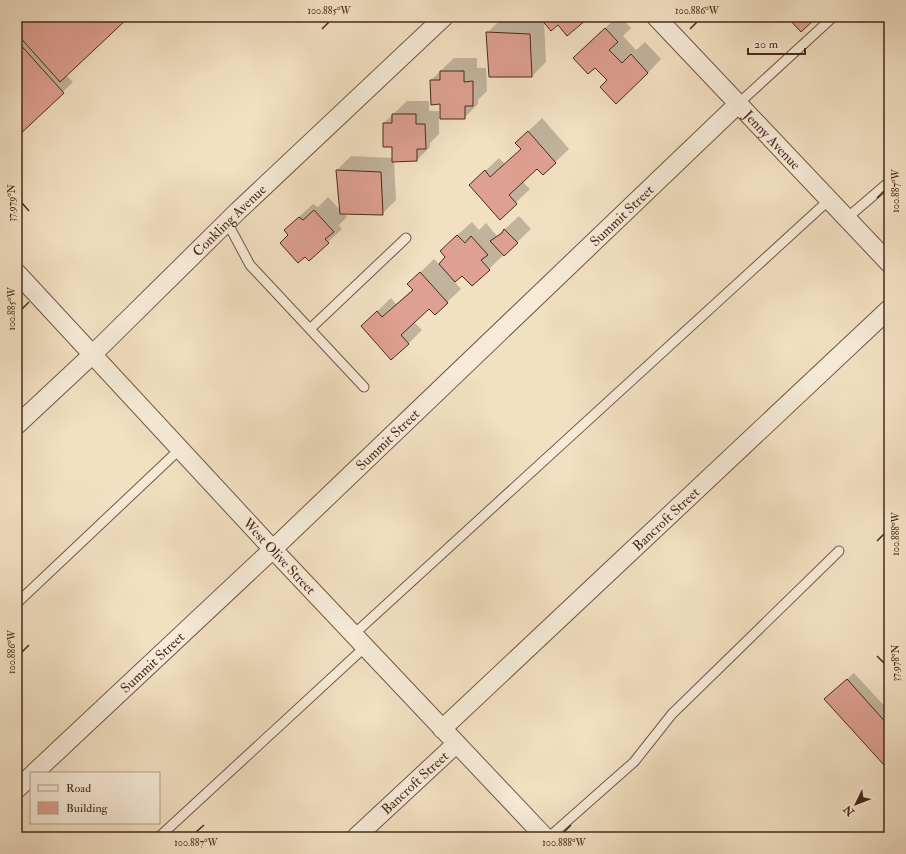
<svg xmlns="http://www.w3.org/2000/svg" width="906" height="854" viewBox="0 0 906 854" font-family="'IM FELL Double Pica',serif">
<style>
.shadow{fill:#0003}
.building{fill:#dea092;stroke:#4a291b}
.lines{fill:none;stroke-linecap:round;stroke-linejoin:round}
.lane-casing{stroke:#745745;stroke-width:11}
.street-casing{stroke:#745745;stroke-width:20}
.lane{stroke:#f7ebd8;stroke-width:9}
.street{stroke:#f7ebd8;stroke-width:18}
.ticks{fill:none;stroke:#4a291b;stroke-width:1.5}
.labels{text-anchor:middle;stroke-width:3;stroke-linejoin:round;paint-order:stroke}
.street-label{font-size:14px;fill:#4a291b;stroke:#f7ebd8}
.neatline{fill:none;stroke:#4a291b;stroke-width:1.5}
.ticks-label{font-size:10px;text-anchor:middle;fill:#4a291b}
</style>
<rect width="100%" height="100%" fill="#f2e0c3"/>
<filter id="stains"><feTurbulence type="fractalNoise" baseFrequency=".005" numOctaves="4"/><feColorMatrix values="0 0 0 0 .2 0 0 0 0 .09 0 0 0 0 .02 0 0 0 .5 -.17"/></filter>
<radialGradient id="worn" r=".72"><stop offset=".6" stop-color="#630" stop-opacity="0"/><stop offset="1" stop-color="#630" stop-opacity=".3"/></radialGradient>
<!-- shadow -->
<path class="shadow" d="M17,17H128L66,75L73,82L17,135Z
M540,17H588L567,35L558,24L544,22L546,62L532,76L487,33L501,19L543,21Z
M617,17H621L631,28L623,36L636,50L645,42L661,59L648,73L608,80L588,44Z
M454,58H477V68H486L487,91L478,100V104L464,118L441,103L431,80Z
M407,101H429V111H439V134L430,143V147L417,160L394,161L396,200L382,214L343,213L347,217L339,225L342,229L328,242L289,235L285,230L313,204L318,207L328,197L340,210L337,170L351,156L393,158V146L384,123Z
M542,118L569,149L543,174L538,167L522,181L530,189L500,218L484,172L499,158L505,164L521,149L516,143Z
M519,216L531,229L472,285L462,274L454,281L461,289L435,314L429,308L414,322L422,330L408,344L362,326L391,298L396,304L413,289L408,284L434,259L439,264L447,257L455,237L472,222L479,230L486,223L497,236Z
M854,673L889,711V759L833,692Z"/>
<!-- building -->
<path class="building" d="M17,17H129L60,82L17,34Z
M539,17H583L586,20L567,36L558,25L551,31Z
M787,17H817L801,32Z
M605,28L618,42L609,50L622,63L631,54L648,73L616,104L600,87L607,80L595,68L588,74L573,58Z
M486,32L530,34L532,77H489Z
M17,41L64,93L17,137Z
M440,71H464V82L473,81V106H465V119H440V104L431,105L430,80H440Z
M392,114H416V124H425L426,149H417V161L392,162V147H383V123H392Z
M528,131L556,163L543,175L537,169L509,195L517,204L500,220L469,185L485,170L490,177L521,149L515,143Z
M336,170L381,172L383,215L340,214Z
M314,210L334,232L325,239L329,243L309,261L305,257L298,263L280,243L288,235L284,230L299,217L303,220Z
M504,229L518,243L504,256L490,241L502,233Z
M457,235L465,243L471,236L488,255L481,260L490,270L472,286L462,276L455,282L439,264L445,257L440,251Z
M420,272L448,303L435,315L429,309L401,335L409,344L391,360L361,326L377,311L382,317L413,290L407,284Z
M847,679L889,726V760L884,765L824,699Z"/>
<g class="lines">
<!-- lane casing -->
<g class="lane-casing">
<path id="lane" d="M738,104L833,17
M847,218L889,182
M227,222L250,265L364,387
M310,329L406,238
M17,603L180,449
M353,635L829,200
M159,837L365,647
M549,837L634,762L672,714L839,551"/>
</g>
<!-- street casing -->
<g class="street-casing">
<g id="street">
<path id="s1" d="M656,17L889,263"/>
<path id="s2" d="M17,273L267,543L545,837"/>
<path id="s3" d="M17,425L93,354L238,211L444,17"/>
<path id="s4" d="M442,729L889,309"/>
<path id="s5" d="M34,773L273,549L738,104"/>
<path d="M17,789L31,776"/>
<path id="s6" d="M356,837L456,744"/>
</g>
</g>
<!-- lane -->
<use href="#lane" class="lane"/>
<!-- street -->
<use href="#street" class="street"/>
</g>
<!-- ticks -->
<path class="ticks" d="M322,29L329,22M690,29L697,22M877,198L884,191M22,203L29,211M22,309L29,302M877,541L884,534M22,652L29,645M877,656L884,663M196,832L204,825M564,832L571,825"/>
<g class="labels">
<!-- street labels -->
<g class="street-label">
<text dy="5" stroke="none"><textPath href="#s1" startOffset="169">Jenny Avenue</textPath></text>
<text dy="5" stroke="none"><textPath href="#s5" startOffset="810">Summit Street</textPath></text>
<text dy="5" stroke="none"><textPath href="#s3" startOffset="295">Conkling Avenue</textPath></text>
<text dy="5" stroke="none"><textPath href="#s5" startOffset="486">Summit Street</textPath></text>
<text dy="5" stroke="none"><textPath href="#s4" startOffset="307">Bancroft Street</textPath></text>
<text dy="5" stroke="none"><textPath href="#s2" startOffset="386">West Olive Street</textPath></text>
<text dy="5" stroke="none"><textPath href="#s5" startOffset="162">Summit Street</textPath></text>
<text dy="5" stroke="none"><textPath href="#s6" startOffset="80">Bancroft Street</textPath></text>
</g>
</g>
<!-- margin -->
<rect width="906" height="854" fill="none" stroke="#f2e0c3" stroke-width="44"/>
<!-- legend -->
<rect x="30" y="772" width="130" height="52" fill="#f7ebd8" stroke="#b29d8c"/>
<rect x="38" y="785" width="20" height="6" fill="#f7ebd8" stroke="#b29d8c"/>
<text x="66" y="792" font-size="12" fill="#4a291b">Road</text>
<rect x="38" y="802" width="20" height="12" fill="#dea092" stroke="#b29d8c"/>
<text x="66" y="812" font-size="12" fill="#4a291b">Building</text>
<!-- north arrow -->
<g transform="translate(856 804) rotate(227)" stroke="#f7ebd8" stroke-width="3" paint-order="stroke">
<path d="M0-3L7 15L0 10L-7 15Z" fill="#4a291b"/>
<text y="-6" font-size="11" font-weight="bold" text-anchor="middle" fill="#4a291b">N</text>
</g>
<!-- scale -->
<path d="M748 48v6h57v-6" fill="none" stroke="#4a291b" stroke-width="2"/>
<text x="754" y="48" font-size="12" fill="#4a291b" stroke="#f7ebd8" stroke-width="3" paint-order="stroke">20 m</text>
<rect x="22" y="22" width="862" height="810" class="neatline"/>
<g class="ticks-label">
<text x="329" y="14">100.885°W</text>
<text x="697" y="14">100.886°W</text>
<text transform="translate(895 191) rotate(-90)" y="4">100.887°W</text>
<text transform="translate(11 203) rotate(-90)" y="4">37.979°N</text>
<text transform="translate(11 309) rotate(-90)" y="4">100.885°W</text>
<text transform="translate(895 534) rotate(-90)" y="4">100.888°W</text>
<text transform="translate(11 652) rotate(-90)" y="4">100.886°W</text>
<text transform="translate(895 663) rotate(-90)" y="4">37.978°N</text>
<text x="196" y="846">100.887°W</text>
<text x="564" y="846">100.888°W</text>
</g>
<rect width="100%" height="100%" filter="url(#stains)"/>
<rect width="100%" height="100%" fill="url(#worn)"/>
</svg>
